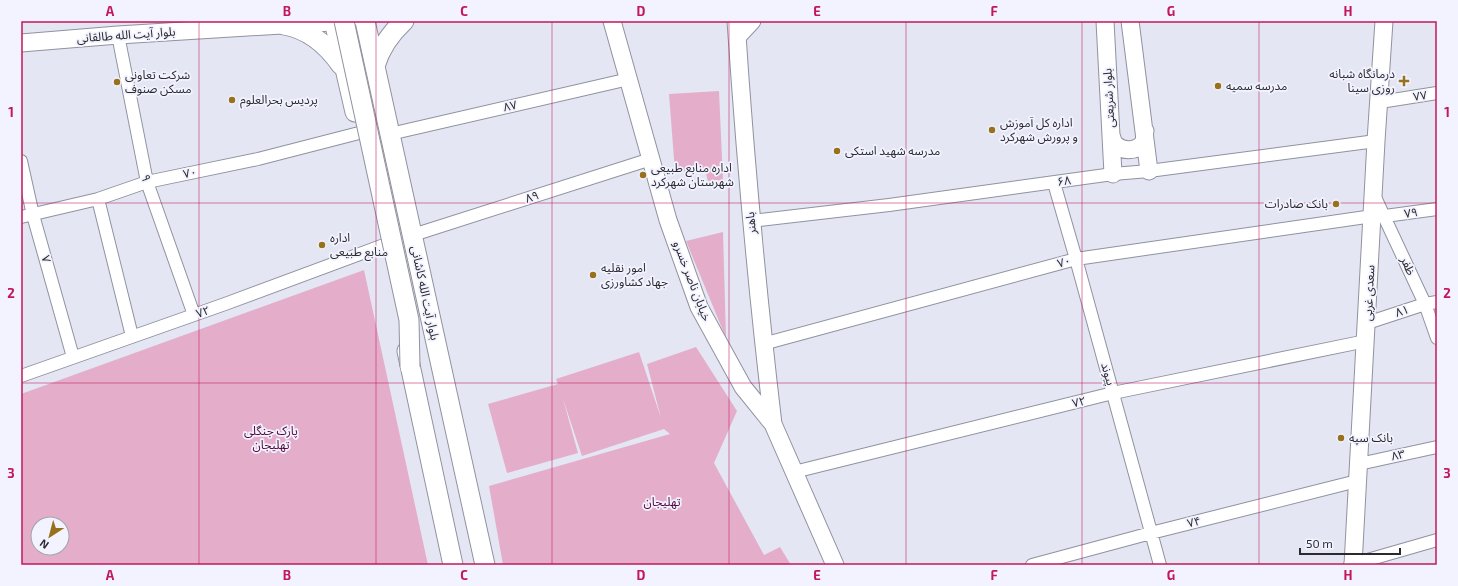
<svg xmlns="http://www.w3.org/2000/svg" width="1458" height="586" viewBox="0 0 1458 586" font-family="'Exo 2','Noto Sans Arabic',sans-serif">
<style>
.green{fill:#e4aecb;fill-rule:evenodd}
.lines{fill:none;stroke-linecap:round;stroke-linejoin:round}
.minor-casing{stroke:#90929f;stroke-width:14}
.secondary-casing{stroke:#90929f;stroke-width:19}
.primary-casing{stroke:#90929f;stroke-width:21}
.minor{stroke:#fff;stroke-width:12}
.secondary{stroke:#fff;stroke-width:17}
.primary{stroke:#fff;stroke-width:19}
.primary-bridge-casing{stroke:#90929f;stroke-width:21;stroke-linecap:butt}
.primary-bridge{stroke:#fff;stroke-width:19}
.grid{fill:none;stroke:#c2185b;stroke-width:1;stroke-opacity:0.55}
.poi-dot{fill:#97711c;stroke:#f2f3ff;stroke-width:1.5}
.labels{text-anchor:middle;stroke-width:3.5;stroke-linejoin:round;paint-order:stroke}
.street-label{font-size:12px;fill:#2a2a2f;stroke:#f2f3ff}
.poi-label{font-size:12px;fill:#2a2a2f;stroke:#f2f3ff;text-anchor:start}
.park-label{font-size:12px;fill:#53053b;stroke:#f2f3ff}
.neatline{fill:none;stroke:#c2185b;stroke-width:1.5}
.grid-label{font-size:13px;text-anchor:middle;font-weight:bold;fill:#c2185b}
</style>
<rect width="100%" height="100%" fill="#e4e6f4"/>
<!-- green -->
<path class="green" d="M719,91L723,180L708,181L705,170L701,171L675,172L669,94Z
M723,232L726,338L686,241Z
M364,270L428,565H21V394ZM38,524H62V548H38Z
M696,347L737,411L714,463L764,555L780,547L791,565H503L489,486L670,434L664,429L582,456L563,399L578,453L507,473L488,404L558,384L556,379L639,352L661,418L647,364Z"/>
<g class="lines">
<!-- minor casing -->
<g class="minor-casing">
<path id="minor" d="M118,35L147,182L194,315
M1380,102L1437,93
M390,134L629,79
M21,161L33,215L73,357
M1054,183L1076,259L1160,565
M1374,195L1425,304L1437,338
M98,199L132,336
M1385,216L1437,209
M21,217L98,199L147,182L258,159L359,133
M751,221L889,205L1113,174L1149,171L1376,141
M413,235L651,159
M1367,323L1425,304L1437,302
M763,344L1076,259L1373,216
M21,376L225,304L384,245
M1359,464L1437,447
M794,472L1113,393L1366,341
M1032,565L1151,533L1357,481
M1350,565L1437,540"/>
</g>
<!-- secondary casing -->
<g class="secondary-casing">
<path id="secondary" d="M612,21L668,220L699,307L743,387L773,424L835,565
M736,21C745,156 757,290 773,424
M1105,21L1113,174
M1130,21L1149,171
M737,37L752,21
M21,43L118,35L348,21
M1111,135C1112,138 1113,142 1115,144C1122,152 1139,152 1144,141C1145,138 1144,134 1145,131
M1353,565L1376,141L1384,21"/>
</g>
<!-- primary casing -->
<g class="primary-casing">
<path id="primary" d="M334,21L355,112
M365,21L485,565
M284,25C309,29 327,45 341,65
M375,66C380,49 391,33 404,21
M407,351L453,565"/>
</g>
<!-- minor -->
<use href="#minor" class="minor"/>
<!-- secondary -->
<use href="#secondary" class="secondary"/>
<!-- primary -->
<use href="#primary" class="primary"/>
<!-- primary-bridge casing -->
<g class="primary-bridge-casing">
<path id="primary-bridge" d="M344,21L409,320L410,367"/>
</g>
<!-- primary-bridge -->
<use href="#primary-bridge" class="primary-bridge"/>
</g>
<!-- grid -->
<path class="grid" d="M199,21V565M376,21V565M552,21V565M729,21V565M906,21V565M1082,21V565M1259,21V565M21,203H1437M21,383H1437"/>
<!-- markers -->
<g class="poi-dot">
<path d="M1402 75h4v4h4v4h-4v4h-4v-4h-4v-4h4z"/>
<circle cx="117" cy="82" r="4"/>
<circle cx="1218" cy="86" r="4"/>
<circle cx="232" cy="100" r="4"/>
<circle cx="992" cy="130" r="4"/>
<circle cx="837" cy="151" r="4"/>
<circle cx="643" cy="175" r="4"/>
<circle cx="1336" cy="204" r="4"/>
<circle cx="322" cy="245" r="4"/>
<circle cx="593" cy="275" r="4"/>
<circle cx="1341" cy="438" r="4"/>
</g>
<g class="labels">
<!-- street labels -->
<g class="street-label">
<text transform="translate(126 35) rotate(-4)" y="4">بلوار آیت الله طالقانی</text>
<text transform="translate(1420 96) rotate(-9)" y="4">۷۷</text>
<text transform="translate(1109 98) rotate(-93)" y="4">بلوار شریعتی</text>
<text transform="translate(510 106) rotate(-13)" y="4">۸۷</text>
<text transform="translate(190 173) rotate(-12)" y="4">۷۰</text>
<text transform="translate(146 178) rotate(77)" y="4">۹</text>
<text transform="translate(1064 181) rotate(-8)" y="4">۶۸</text>
<text transform="translate(532 197) rotate(-18)" y="4">۸۹</text>
<text transform="translate(1411 213) rotate(-8)" y="4">۷۹</text>
<text transform="translate(751 223) rotate(-95)" y="4">باهنر</text>
<text transform="translate(46 259) rotate(74)" y="4">۷</text>
<text transform="translate(1064 262) rotate(-15)" y="4">۷۰</text>
<text transform="translate(1408 266) rotate(66)" y="4">ظفر</text>
<text transform="translate(692 281) rotate(69)" y="4">خیابان ناصر خسرو</text>
<text transform="translate(425 293) rotate(78)" y="4">بلوار آیت الله کاشانی</text>
<text transform="translate(1369 293) rotate(-87)" y="4">سعدی غربی</text>
<text transform="translate(1402 311) rotate(-18)" y="4">۸۱</text>
<text transform="translate(203 312) rotate(-19)" y="4">۷۲</text>
<text transform="translate(1108 374) rotate(74)" y="4">پیوند</text>
<text transform="translate(1079 402) rotate(-14)" y="4">۷۲</text>
<text transform="translate(1398 455) rotate(-13)" y="4">۸۳</text>
<text transform="translate(1194 522) rotate(-14)" y="4">۷۴</text>
</g>
<!-- poi labels -->
<g class="poi-label">
<text x="1395" y="78" text-anchor="end">درمانگاه شبانه<tspan x="1395" dy="14">روزی سینا</tspan></text>
<text x="125" y="79">شرکت تعاونی<tspan x="125" dy="14">مسکن صنوف</tspan></text>
<text x="1226" y="90">مدرسه سمیه</text>
<text x="240" y="104">پردیس بحرالعلوم</text>
<text x="1000" y="127">اداره کل آموزش<tspan x="1000" dy="14">و پرورش شهرکرد</tspan></text>
<text x="845" y="155">مدرسه شهید استکی</text>
<text x="651" y="172">اداره منابع طبیعی<tspan x="651" dy="14">شهرستان شهرکرد</tspan></text>
<text x="1328" y="208" text-anchor="end">بانک صادرات</text>
<text x="330" y="242">اداره<tspan x="330" dy="14">منابع طبیعی</tspan></text>
<text x="601" y="272">امور نقلیه<tspan x="601" dy="14">جهاد کشاورزی</tspan></text>
<text x="1349" y="442">بانک سپه</text>
</g>
<!-- park labels -->
<g class="park-label">
<text x="271" y="435">پارک جنگلی<tspan x="271" dy="14">تهلیجان</tspan></text>
<text x="662" y="506">تهلیجان</text>
</g>
</g>
<!-- border -->
<rect width="1458" height="586" fill="none" stroke="#f2f3ff" stroke-width="44"/>
<!-- north arrow -->
<g transform="translate(50 536) rotate(216)"><circle r="19" fill="#f2f3ff" stroke="#a2a3ac"/>
<path d="M0-3L7 15L0 10L-7 15Z" fill="#97711c"/>
<text y="-6" font-size="11" font-weight="bold" text-anchor="middle" fill="#2a2a2f">N</text>
</g>
<!-- scale -->
<path d="M1300 548v6h100v-6" fill="none" stroke="#2a2a2f" stroke-width="2"/>
<text x="1306" y="548" font-size="12" fill="#2a2a2f" stroke="#f2f3ff" stroke-width="3" paint-order="stroke">50 m</text>
<rect x="22" y="22" width="1414" height="542" class="neatline"/>
<g class="grid-label">
<text x="110" y="16">A</text>
<text x="287" y="16">B</text>
<text x="464" y="16">C</text>
<text x="641" y="16">D</text>
<text x="817" y="16">E</text>
<text x="994" y="16">F</text>
<text x="1171" y="16">G</text>
<text x="1348" y="16">H</text>
<text x="11" y="117">1</text>
<text x="1447" y="117">1</text>
<text x="11" y="298">2</text>
<text x="1447" y="298">2</text>
<text x="11" y="478">3</text>
<text x="1447" y="478">3</text>
<text x="110" y="580">A</text>
<text x="287" y="580">B</text>
<text x="464" y="580">C</text>
<text x="641" y="580">D</text>
<text x="817" y="580">E</text>
<text x="994" y="580">F</text>
<text x="1171" y="580">G</text>
<text x="1348" y="580">H</text>
</g>
</svg>
